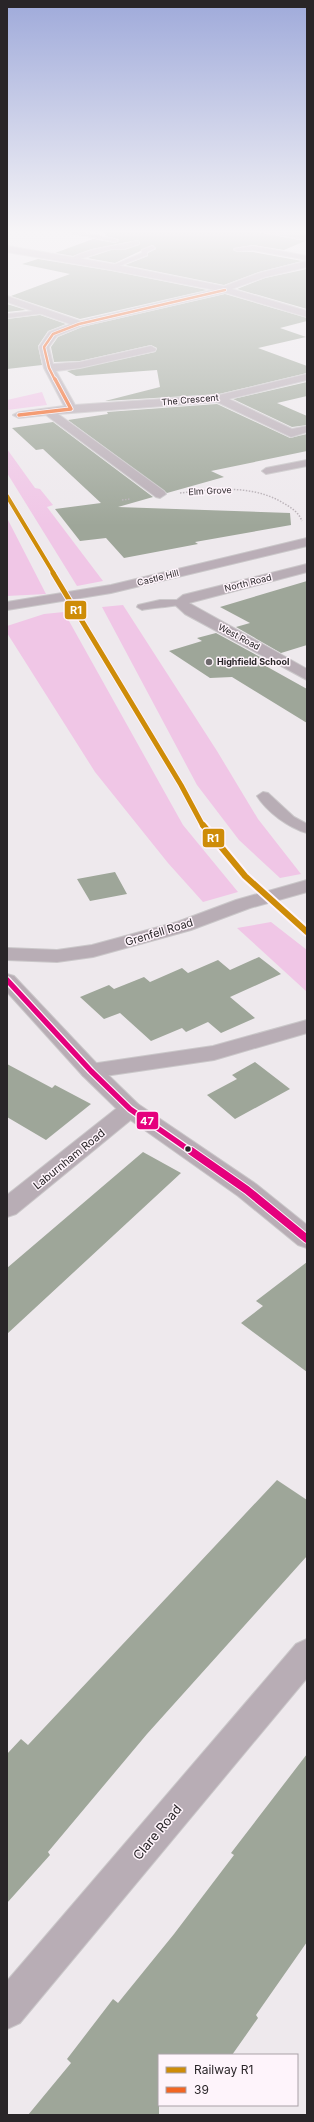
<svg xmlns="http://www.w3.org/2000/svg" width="314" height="2122" viewBox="0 0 314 2122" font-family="Inter,sans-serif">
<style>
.green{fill:#f0c6e6}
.building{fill:#9ea699}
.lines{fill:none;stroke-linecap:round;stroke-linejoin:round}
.service-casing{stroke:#cac7c9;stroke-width:2}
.minor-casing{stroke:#cac7c9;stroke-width:2}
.tertiary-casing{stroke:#cac7c9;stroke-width:2}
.primary-casing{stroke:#cac7c9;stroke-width:2}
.path{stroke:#b7afb5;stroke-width:1.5;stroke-dasharray:1.5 1.5;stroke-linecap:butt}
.service{fill:#b8adb5;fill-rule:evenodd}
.minor{fill:#b8adb5;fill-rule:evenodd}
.tertiary{fill:#b8adb5;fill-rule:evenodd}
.primary{fill:#baaeb7;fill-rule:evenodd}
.bus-1-far1-casing{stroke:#fef4fb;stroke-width:4}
.bus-1-casing{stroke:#fef4fb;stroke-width:5}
.bus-2-far1-casing{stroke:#fef4fb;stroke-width:8}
.bus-2-casing{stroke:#fef4fb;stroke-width:10}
.bus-1-far1{stroke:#f26522;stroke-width:2.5}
.bus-1{stroke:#f26522;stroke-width:3.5}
.bus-2-far1{stroke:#e5007d;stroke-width:5.5}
.bus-2{stroke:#e5007d;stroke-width:8}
.rail-1-far2-casing{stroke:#fef4fb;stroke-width:5.5}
.rail-1-far1-casing{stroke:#fef4fb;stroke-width:7}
.rail-1-casing{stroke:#fef4fb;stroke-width:10}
.rail-1-far2{stroke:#ce8c08;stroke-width:4}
.rail-1-far1{stroke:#ce8c08;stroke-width:5}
.rail-1{stroke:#ce8c08;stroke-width:6}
.poi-dot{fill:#6e6a6d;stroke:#fef4fb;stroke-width:1.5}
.bus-dot{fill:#292528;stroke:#fef4fb;stroke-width:1.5}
.labels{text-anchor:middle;stroke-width:3;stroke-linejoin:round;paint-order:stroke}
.far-street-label{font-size:9px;fill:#292528;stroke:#fef4fb}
.far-poi-label{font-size:9px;font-weight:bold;fill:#292528;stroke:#fef4fb;text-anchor:start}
.street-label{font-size:11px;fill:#292528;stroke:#fef4fb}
.near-street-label{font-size:13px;fill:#292528;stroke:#fef4fb}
.line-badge{stroke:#fef4fb;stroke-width:1.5}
.badge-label{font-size:11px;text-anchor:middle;font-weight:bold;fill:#fff}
</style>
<rect width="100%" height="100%" fill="#eee9ed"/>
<!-- green -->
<path class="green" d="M42,392L47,405L7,410V400Z
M7,449L35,488L40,489L53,505L47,507L103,581L77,586L7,473Z
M7,518L46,594L7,596Z
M123,605L217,751L258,819L301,874L280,878L239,840L197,785L102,607Z
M64,612L183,825L238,892L203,902L168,863L95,772L7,633V626L44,614Z
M271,922L307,950V992L237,928Z"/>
<!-- building -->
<path class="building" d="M106,229H252L257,232L305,241L284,250L253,245L234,248L233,250L237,252H253L302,261L259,272L224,285L125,265L148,256V253L156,249L153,245L115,263L87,258L111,250H124L139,245L140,242L138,240L92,249L73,256L55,253L93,239L115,243L119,241L118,239L105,236Z
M38,259L112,271L207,290L80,319L11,296L70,274L22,264Z
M307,269V309L237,289L265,278Z
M225,294L307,318V321L280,328L306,337L258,348L307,366V373L219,394L105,401L160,387L157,370L76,376L67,371L155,352L157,348L151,345L80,361L54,362L51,347L58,337L82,327Z
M7,304L26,310L7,312Z
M40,315L66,324L48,331L38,346L42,365L7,369V319Z
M307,382V396L277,403L307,416V425L292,427L233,399Z
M217,404L290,438L307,434V451L211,471L224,477L167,493L68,420L108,414L107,412Z
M53,422L153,497L118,507L290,513L291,525L195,542L198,544L124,558L106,538L80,541L55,509L101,503L43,449L36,450L12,428Z
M307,581V645L281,653L236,627L250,623L220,607Z
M216,633L262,658L255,660L307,689V723L232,677L210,678L169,651L202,641L197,638Z
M115,872L127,894L90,901L77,879Z
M259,957L281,974L230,997L255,1018L221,1033L208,1022L186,1032L182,1028L151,1041L120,1013L104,1019L80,997L109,985L114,989L144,977L150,982L182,968L188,973L218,960L230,970Z
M255,1062L290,1089L235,1119L207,1095L237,1079L232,1075Z
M7,1064L52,1088L55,1085L91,1104L46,1140L7,1117Z
M143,1152L181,1173L7,1334V1268Z
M307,1262V1372L241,1323L263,1306L256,1301Z
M277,1480L307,1500V1556L147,1734L48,1852L50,1855L7,1903V1754L21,1739L28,1745Z
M307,1754V1942L256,2015L258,2018L232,2055H159V2115H28L71,2063L67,2059L113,1999L118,2003L174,1934L234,1855L231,1853Z"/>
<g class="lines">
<!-- service casing -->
<g class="service-casing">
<path id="service" d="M53,229H67L118,240L115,242Z
M137,241L139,242V244L124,249H111L74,261L69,260C85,248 118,246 137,241Z
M152,246L155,248L147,252V255L114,268L109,267L142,253V250Z
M253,246L307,256V260L253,250L237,251L234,249Z
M43,310L47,312L45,313L7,318V314Z
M307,460V466L266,474L262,471L266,468Z
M160,600H180L185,603C182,606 150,608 142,610L137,607L138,605Z
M263,792L268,793L294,817L307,824V833C289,828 267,812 257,796Z"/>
</g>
<!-- minor casing -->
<g class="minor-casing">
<path id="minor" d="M253,229H274L307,234V240L257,231Z
M307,261V267L265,277L229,290L228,292L82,326L57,336L49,347L53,364L80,362L151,346L156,349L155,351L80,368L56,371L75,405L219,395L307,374V380L229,399L292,429L307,426V432L291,437L287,435L217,402L58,414L164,491L166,494L160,498L156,497L46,415L19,418L13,415L19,412L64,406L44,368L39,347L49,332L70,324L7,302V296L80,321L217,289L259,273Z
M307,564V572L189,603L307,669V680L185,614L173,603L183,595Z
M307,1020V1033L214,1060L91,1078L83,1076L80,1071L83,1066L91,1064L213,1046Z
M130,1101L138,1104L141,1109L138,1114L16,1214L7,1217V1195L122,1104Z
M307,1639V1678L20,2023L7,2029V1981L296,1644Z"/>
</g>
<!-- tertiary casing -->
<g class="tertiary-casing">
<path id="tertiary" d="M307,880V892L250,908L191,930L93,957L57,962L7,960V948L57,950L92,945L177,922L236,900Z
M7,974L14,976L99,1066L138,1104L256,1184L307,1225V1248L298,1245L238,1196L122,1114L83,1076L7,992Z"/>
</g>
<!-- primary casing -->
<g class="primary-casing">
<path id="primary" d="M7,246L112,264L222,286L307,311V317L220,291L112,270L7,252Z
M307,538V546L111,593L7,610V602L111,585Z"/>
</g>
<!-- path -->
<path class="path" d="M180,493C216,489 253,484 285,504C292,508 299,513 302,521
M122,500L130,499"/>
<!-- service -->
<use href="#service" class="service"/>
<!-- minor -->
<use href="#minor" class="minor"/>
<!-- tertiary -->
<use href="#tertiary" class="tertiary"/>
<!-- primary -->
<use href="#primary" class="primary"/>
<!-- bus-1-far1 casing -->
<g class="bus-1-far1-casing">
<path id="bus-1-far1" d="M55,380L49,368L44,347L53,334L79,324L225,290"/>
</g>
<!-- bus-1 casing -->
<g class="bus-1-casing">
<path id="bus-1" d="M19,415L71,409L55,379"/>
</g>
<!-- bus-2-far1 casing -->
<g class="bus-2-far1-casing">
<path id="bus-2-far1" d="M7,980L91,1071L130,1109L192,1152"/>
</g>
<!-- bus-2 casing -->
<g class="bus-2-casing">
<path id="bus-2" d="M191,1151L247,1190L307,1239"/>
</g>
<!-- bus-1-far1 -->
<use href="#bus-1-far1" class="bus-1-far1"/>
<!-- bus-1 -->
<use href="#bus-1" class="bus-1"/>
<!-- bus-2-far1 -->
<use href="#bus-2-far1" class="bus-2-far1"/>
<!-- bus-2 -->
<use href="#bus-2" class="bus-2"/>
<!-- rail-1-far2 casing -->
<g class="rail-1-far2-casing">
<path id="rail-1-far2" d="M7,496L54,574"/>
</g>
<!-- rail-1-far1 casing -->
<g class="rail-1-far1-casing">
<path id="rail-1-far1" d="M53,573L181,785L203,826"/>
</g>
<!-- rail-1 casing -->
<g class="rail-1-casing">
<path id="rail-1" d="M203,825L245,876L307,932"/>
</g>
<!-- rail-1-far2 -->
<use href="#rail-1-far2" class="rail-1-far2"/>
<!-- rail-1-far1 -->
<use href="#rail-1-far1" class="rail-1-far1"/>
<!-- rail-1 -->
<use href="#rail-1" class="rail-1"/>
</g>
<!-- sky -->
<linearGradient id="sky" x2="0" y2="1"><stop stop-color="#9faada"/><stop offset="0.44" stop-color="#f7f5f7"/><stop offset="1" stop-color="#f7f5f7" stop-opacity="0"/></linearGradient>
<rect width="314" height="526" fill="url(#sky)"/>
<!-- markers -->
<circle class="poi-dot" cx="209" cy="662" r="4"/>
<circle class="bus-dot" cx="188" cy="1149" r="3.5"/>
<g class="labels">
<!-- far-street labels -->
<g class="far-street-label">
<text transform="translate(190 400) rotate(-5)" y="3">The Crescent</text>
<text transform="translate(210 491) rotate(-3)" y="3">Elm Grove</text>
<text transform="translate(158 578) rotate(-14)" y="3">Castle Hill</text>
<text transform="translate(248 583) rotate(-14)" y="3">North Road</text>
<text transform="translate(239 637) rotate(28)" y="3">West Road</text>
</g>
<!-- far-poi labels -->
<g class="far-poi-label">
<text x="217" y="665">Highfield School</text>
</g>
<!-- street labels -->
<g class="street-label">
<text transform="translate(159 932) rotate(-17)" y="4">Grenfell Road</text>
<text transform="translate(69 1159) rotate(-39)" y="4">Laburnham Road</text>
</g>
<!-- near-street labels -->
<g class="near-street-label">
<text transform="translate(157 1832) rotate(-50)" y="5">Clare Road</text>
</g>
</g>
<g class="line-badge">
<rect x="64" y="600" width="23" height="20" rx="4" fill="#ce8c08"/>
<rect x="202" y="828" width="23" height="20" rx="4" fill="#ce8c08"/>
<rect x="136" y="1111" width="23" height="19" rx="4" fill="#e5007d"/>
</g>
<g class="badge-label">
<text x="76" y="614">R1</text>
<text x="213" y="842">R1</text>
<text x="147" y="1125">47</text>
</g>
<!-- border -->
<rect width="314" height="2122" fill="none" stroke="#292528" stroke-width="16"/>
<!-- legend -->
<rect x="158" y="2054" width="140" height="52" fill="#fef4fb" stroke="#a9a1a7"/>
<rect x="166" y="2067" width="20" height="6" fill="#ce8c08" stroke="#a9a1a7"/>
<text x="194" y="2074" font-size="12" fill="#292528">Railway R1</text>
<rect x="166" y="2087" width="20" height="6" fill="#f26522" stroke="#a9a1a7"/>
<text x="194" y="2094" font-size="12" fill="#292528">39</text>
</svg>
